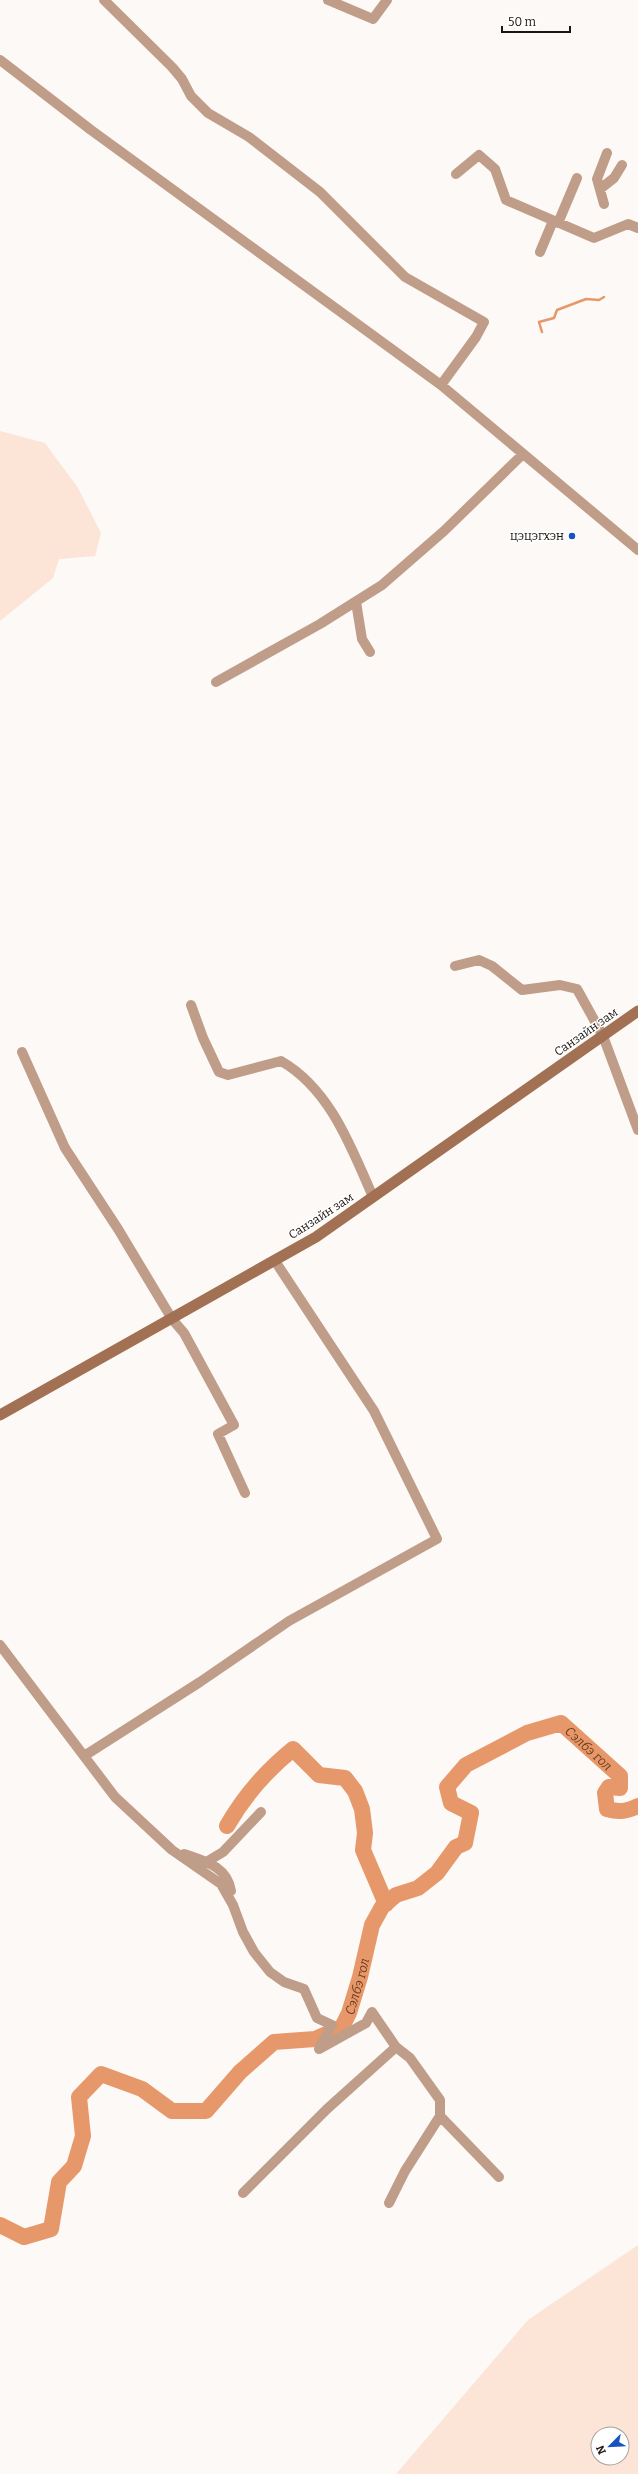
<svg xmlns="http://www.w3.org/2000/svg" width="638" height="2474" viewBox="0 0 638 2474" font-family="Bitter,serif">
<style>
.green{fill:#fce4d6;fill-rule:evenodd}
.lines{fill:none;stroke-linecap:round;stroke-linejoin:round}
.stream{stroke:#e6986a;stroke-width:2.5}
.river{stroke:#e6986a;stroke-width:16}
.minor{stroke:#c09d89;stroke-width:10}
.secondary{stroke:#a27053;stroke-width:11}
.poi-dot{fill:#1653be;stroke:#fff;stroke-width:1.5}
.labels{text-anchor:middle;stroke-width:3;stroke-linejoin:round;paint-order:stroke}
.poi-label{font-size:12px;fill:#1c1511;stroke:#fff;text-anchor:end}
.street-label{font-size:12px;fill:#1c1511;stroke:#fff}
.water-label{font-size:13px;font-style:italic;fill:#713d1d;stroke:#fff}
</style>
<rect width="100%" height="100%" fill="#fcf9f6"/>
<!-- green -->
<path class="green" d="M0,431L45,443L78,488L101,533L95,556L59,559L53,578L0,621Z
M638,2245V2474H396L528,2320ZM598,2434H622V2458H598Z"/>
<g class="lines">
<!-- stream -->
<path class="stream" d="M542,332L539,322L554,318L557,310L586,299L599,300L604,297"/>
<!-- river -->
<g class="river">
<path d="M227,1826C244,1796 266,1771 293,1749L319,1775L345,1778L355,1791L362,1809L365,1833L363,1850L386,1904"/>
<path id="s1" d="M0,2225L24,2237L51,2229L59,2182L74,2166L83,2136L79,2097L101,2074L142,2089L172,2111H206L240,2072L274,2042L315,2039L342,2027L349,2013L360,1977L372,1925L382,1907L396,1895L418,1888L437,1873L456,1847L465,1843L471,1813L451,1803L447,1787L466,1765L527,1733L561,1723L620,1776V1788L609,1787L605,1793L607,1809C620,1813 627,1811 638,1806"/>
</g>
<!-- minor -->
<path class="minor" d="M104,0L172,67L182,79L191,96L208,113L249,137L320,192L405,277L484,322L476,337L441,385
M328,0L373,19L387,0
M0,60L91,130L441,385L638,550
M456,174L479,155L495,169L506,200L594,238L628,224L638,228
M600,189L614,178L622,165
M604,204L597,179L607,153
M558,223L577,178
M540,252L553,221
M356,602L362,639L370,652
M216,682L320,624L382,585L444,531L523,454
M455,966L479,960L492,966L522,990L560,985L577,989L603,1036L638,1130
M191,1005L203,1038L219,1072L228,1075L281,1061C330,1089 351,1147 373,1197
M22,1052L65,1148L118,1229L172,1319L184,1333L234,1425L218,1434L245,1493
M0,1645L115,1797L172,1850L221,1884L233,1905L243,1932L254,1952L270,1972L284,1982L304,1989L317,2018L332,2025L319,2049L366,2023L372,2012L396,2047L327,2109L243,2193
M84,1756L200,1682L289,1621L437,1539L374,1411L275,1261
M184,1854C204,1861 227,1866 231,1891
M208,1861L223,1852L261,1812
M440,2116L499,2177
M389,2203L405,2171L440,2116V2100L410,2058L396,2047"/>
<!-- secondary -->
<path class="secondary" d="M0,1415L316,1237L638,1011"/>
</g>
<!-- markers -->
<circle class="poi-dot" cx="572" cy="536" r="4"/>
<g class="labels">
<!-- poi labels -->
<g class="poi-label">
<text x="564" y="540">цэцэгхэн</text>
</g>
<!-- street labels -->
<g class="street-label">
<text transform="translate(586 1032) rotate(-35)" y="4">Санзайн зам</text>
<text transform="translate(321 1216) rotate(-33)" y="4">Санзайн зам</text>
</g>
<!-- water labels -->
<g class="water-label">
<text dy="5" stroke="none"><textPath href="#s1" startOffset="985">Сэлбэ гол</textPath></text>
<text dy="5" stroke="none"><textPath href="#s1" startOffset="553">Сэлбэ гол</textPath></text>
</g>
</g>
<!-- north arrow -->
<g transform="translate(610 2446) rotate(246)"><circle r="19" fill="#ffffff" stroke="#a4a1a0"/>
<path d="M0-3L7 15L0 10L-7 15Z" fill="#1653be"/>
<text y="-6" font-size="11" font-weight="bold" text-anchor="middle" fill="#1c1511">N</text>
</g>
<!-- scale -->
<path d="M502 26v6h68v-6" fill="none" stroke="#1c1511" stroke-width="2"/>
<text x="508" y="26" font-size="12" fill="#1c1511" stroke="#ffffff" stroke-width="3" paint-order="stroke">50 m</text>
</svg>
